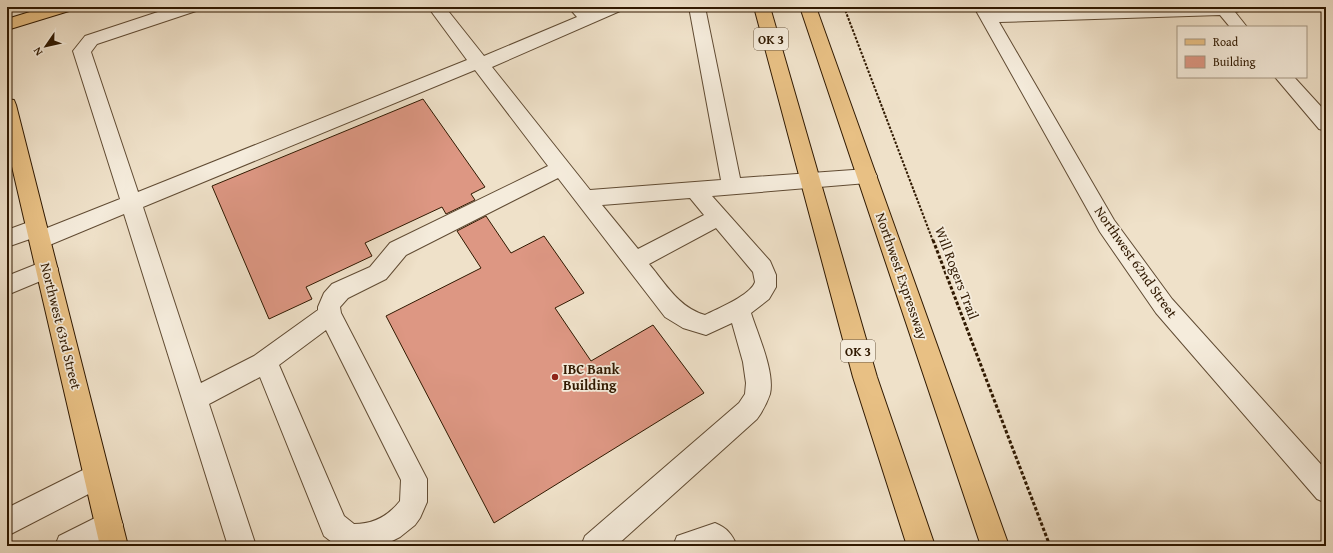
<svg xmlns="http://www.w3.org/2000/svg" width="1333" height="553" viewBox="0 0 1333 553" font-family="'Gentium Book Plus',serif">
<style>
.building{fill:#dd9783;stroke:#301901}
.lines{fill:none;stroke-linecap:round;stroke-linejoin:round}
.minor-casing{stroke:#604b33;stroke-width:2}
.major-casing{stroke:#301901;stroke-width:2}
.highway-casing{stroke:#301901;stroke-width:2}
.path-far1{stroke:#301901;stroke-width:2;stroke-dasharray:2.5 1.5;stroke-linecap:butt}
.path{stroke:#301901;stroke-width:3;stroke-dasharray:3.5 2;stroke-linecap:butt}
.minor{fill:#f5ecdc;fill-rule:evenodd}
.major{fill:#e8c084;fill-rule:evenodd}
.highway{fill:#e8c084;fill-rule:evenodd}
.poi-dot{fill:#8f2418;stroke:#f5ecdc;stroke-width:1.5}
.labels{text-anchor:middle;stroke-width:3.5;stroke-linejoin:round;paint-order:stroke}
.shield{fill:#f5ecdc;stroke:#6b5843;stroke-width:1}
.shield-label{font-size:13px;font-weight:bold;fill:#301901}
.street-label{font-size:14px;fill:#301901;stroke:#f5ecdc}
.poi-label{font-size:14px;font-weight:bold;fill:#301901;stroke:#f5ecdc;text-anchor:start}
</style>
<rect width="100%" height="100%" fill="#efe1c9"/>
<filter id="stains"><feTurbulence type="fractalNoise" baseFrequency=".005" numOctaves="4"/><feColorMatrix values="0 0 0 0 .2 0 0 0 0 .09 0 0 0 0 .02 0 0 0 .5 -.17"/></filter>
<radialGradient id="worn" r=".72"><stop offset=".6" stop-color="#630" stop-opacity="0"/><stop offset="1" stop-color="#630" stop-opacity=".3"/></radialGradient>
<!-- building -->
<path class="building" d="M423,99L485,187L471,194L475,200L446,214L442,207L365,243L372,256L306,287L312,299L269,319L212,186Z
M486,216L511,253L544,236L584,293L555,308L591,361L653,325L704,393L494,523L386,316L481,268L457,231Z"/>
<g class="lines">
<!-- minor casing -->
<g class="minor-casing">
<path id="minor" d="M173,7H198L196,11L97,44L91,52L138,192L467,60L428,7H445L484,56L577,17L570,9L571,7H586L590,11L599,7H622L620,11L492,67L590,190L721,180L689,7H705L740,178L867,169L874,171L877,176L874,181L867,183L712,196L770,261L776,275V287L769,299L751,313C758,335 775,372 770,394C767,403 762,412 757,419L616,546H581L585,536L739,403L745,394L746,383L743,362L732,323L706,335L683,328L665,317L558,178L406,255L386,279L348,298L340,307L341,313L427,479V502L420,518L415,525L400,537L382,546H337L324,536L260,377L209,404L256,546H228L124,214L40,249L32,246L30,239L7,247V230L37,219L44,221L47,228L120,199L73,51L85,36ZM475,70L548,166L390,243L370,267L332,284L324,293L318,307V310L254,356L201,383L143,207ZM690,198L704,215L638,249L602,205ZM716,228L753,272L755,282C751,295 717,309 705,315C679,308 665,283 649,264ZM326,330L401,480L400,501C388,516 374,524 354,524L344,516L279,365Z
M974,7H990L993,12L1150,7H1241L1239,11L1235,12L1247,27H1230L1220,15L999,22L1114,220L1172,299L1326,470V503L1317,499L1156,313L1100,232Z
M1275,77H1294L1326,112V131L1319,129Z
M47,260L55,263L58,269L55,275L7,295V276Z
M97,463L106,467L110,476L106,485L7,536V508Z
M109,511L119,515L123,525L119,535L97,546H55L59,536Z
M715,523C727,528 732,534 737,546H673L677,536Z"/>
</g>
<!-- major casing -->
<g class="major-casing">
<path id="major" d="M46,7H71L69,11L7,30V19Z
M7,99L14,100L16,105L128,546H100L7,145Z"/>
</g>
<!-- highway casing -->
<g class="highway-casing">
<path id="highway" d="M754,7H770L877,377L935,546H907L853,377Z
M800,7H816L1009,546H981Z"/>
</g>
<!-- path-far1 -->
<path class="path-far1" d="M844,7L933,241"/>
<!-- path -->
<path class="path" d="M933,240L1050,546"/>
<!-- minor -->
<use href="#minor" class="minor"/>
<!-- major -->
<use href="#major" class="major"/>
<!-- highway -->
<use href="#highway" class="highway"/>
</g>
<!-- markers -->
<circle class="poi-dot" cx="555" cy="377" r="4"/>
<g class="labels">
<!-- shield labels -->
<g class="shield">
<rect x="754" y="28" width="34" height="22" rx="3"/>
<rect x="841" y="340" width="34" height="22" rx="3"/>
</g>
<g class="shield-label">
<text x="771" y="44">OK 3</text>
<text x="858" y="356">OK 3</text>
</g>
<!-- street labels -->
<g class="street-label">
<text transform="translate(1136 262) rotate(55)" y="5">Northwest 62nd Street</text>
<text transform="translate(957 273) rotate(69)" y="5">Will Rogers Trail</text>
<text transform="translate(902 276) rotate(71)" y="5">Northwest Expressway</text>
<text transform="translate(61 326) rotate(76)" y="5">Northwest 63rd Street</text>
</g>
<!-- poi labels -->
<g class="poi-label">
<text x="563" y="374">IBC Bank<tspan x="563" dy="16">Building</tspan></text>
</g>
</g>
<!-- margin -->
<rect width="1333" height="553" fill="none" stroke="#efe1c9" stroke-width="24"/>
<rect x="8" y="8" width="1317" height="537" fill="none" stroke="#301901" stroke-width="2"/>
<rect x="12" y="12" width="1309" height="529" fill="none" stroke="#301901"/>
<!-- legend -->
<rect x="1177" y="26" width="130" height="52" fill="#f5ecdc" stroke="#a69884"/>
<rect x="1185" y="39" width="20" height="6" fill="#e8c084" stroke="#a69884"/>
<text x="1213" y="46" font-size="12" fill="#301901">Road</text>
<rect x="1185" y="56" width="20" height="12" fill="#dd9783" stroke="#a69884"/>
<text x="1213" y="66" font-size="12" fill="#301901">Building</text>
<!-- north arrow -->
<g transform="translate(46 46) rotate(236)" stroke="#f5ecdc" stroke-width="3" paint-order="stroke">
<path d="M0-3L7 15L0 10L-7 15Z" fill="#301901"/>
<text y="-6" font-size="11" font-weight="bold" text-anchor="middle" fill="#301901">N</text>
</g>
<rect width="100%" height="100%" filter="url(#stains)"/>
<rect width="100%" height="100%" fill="url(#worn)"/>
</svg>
